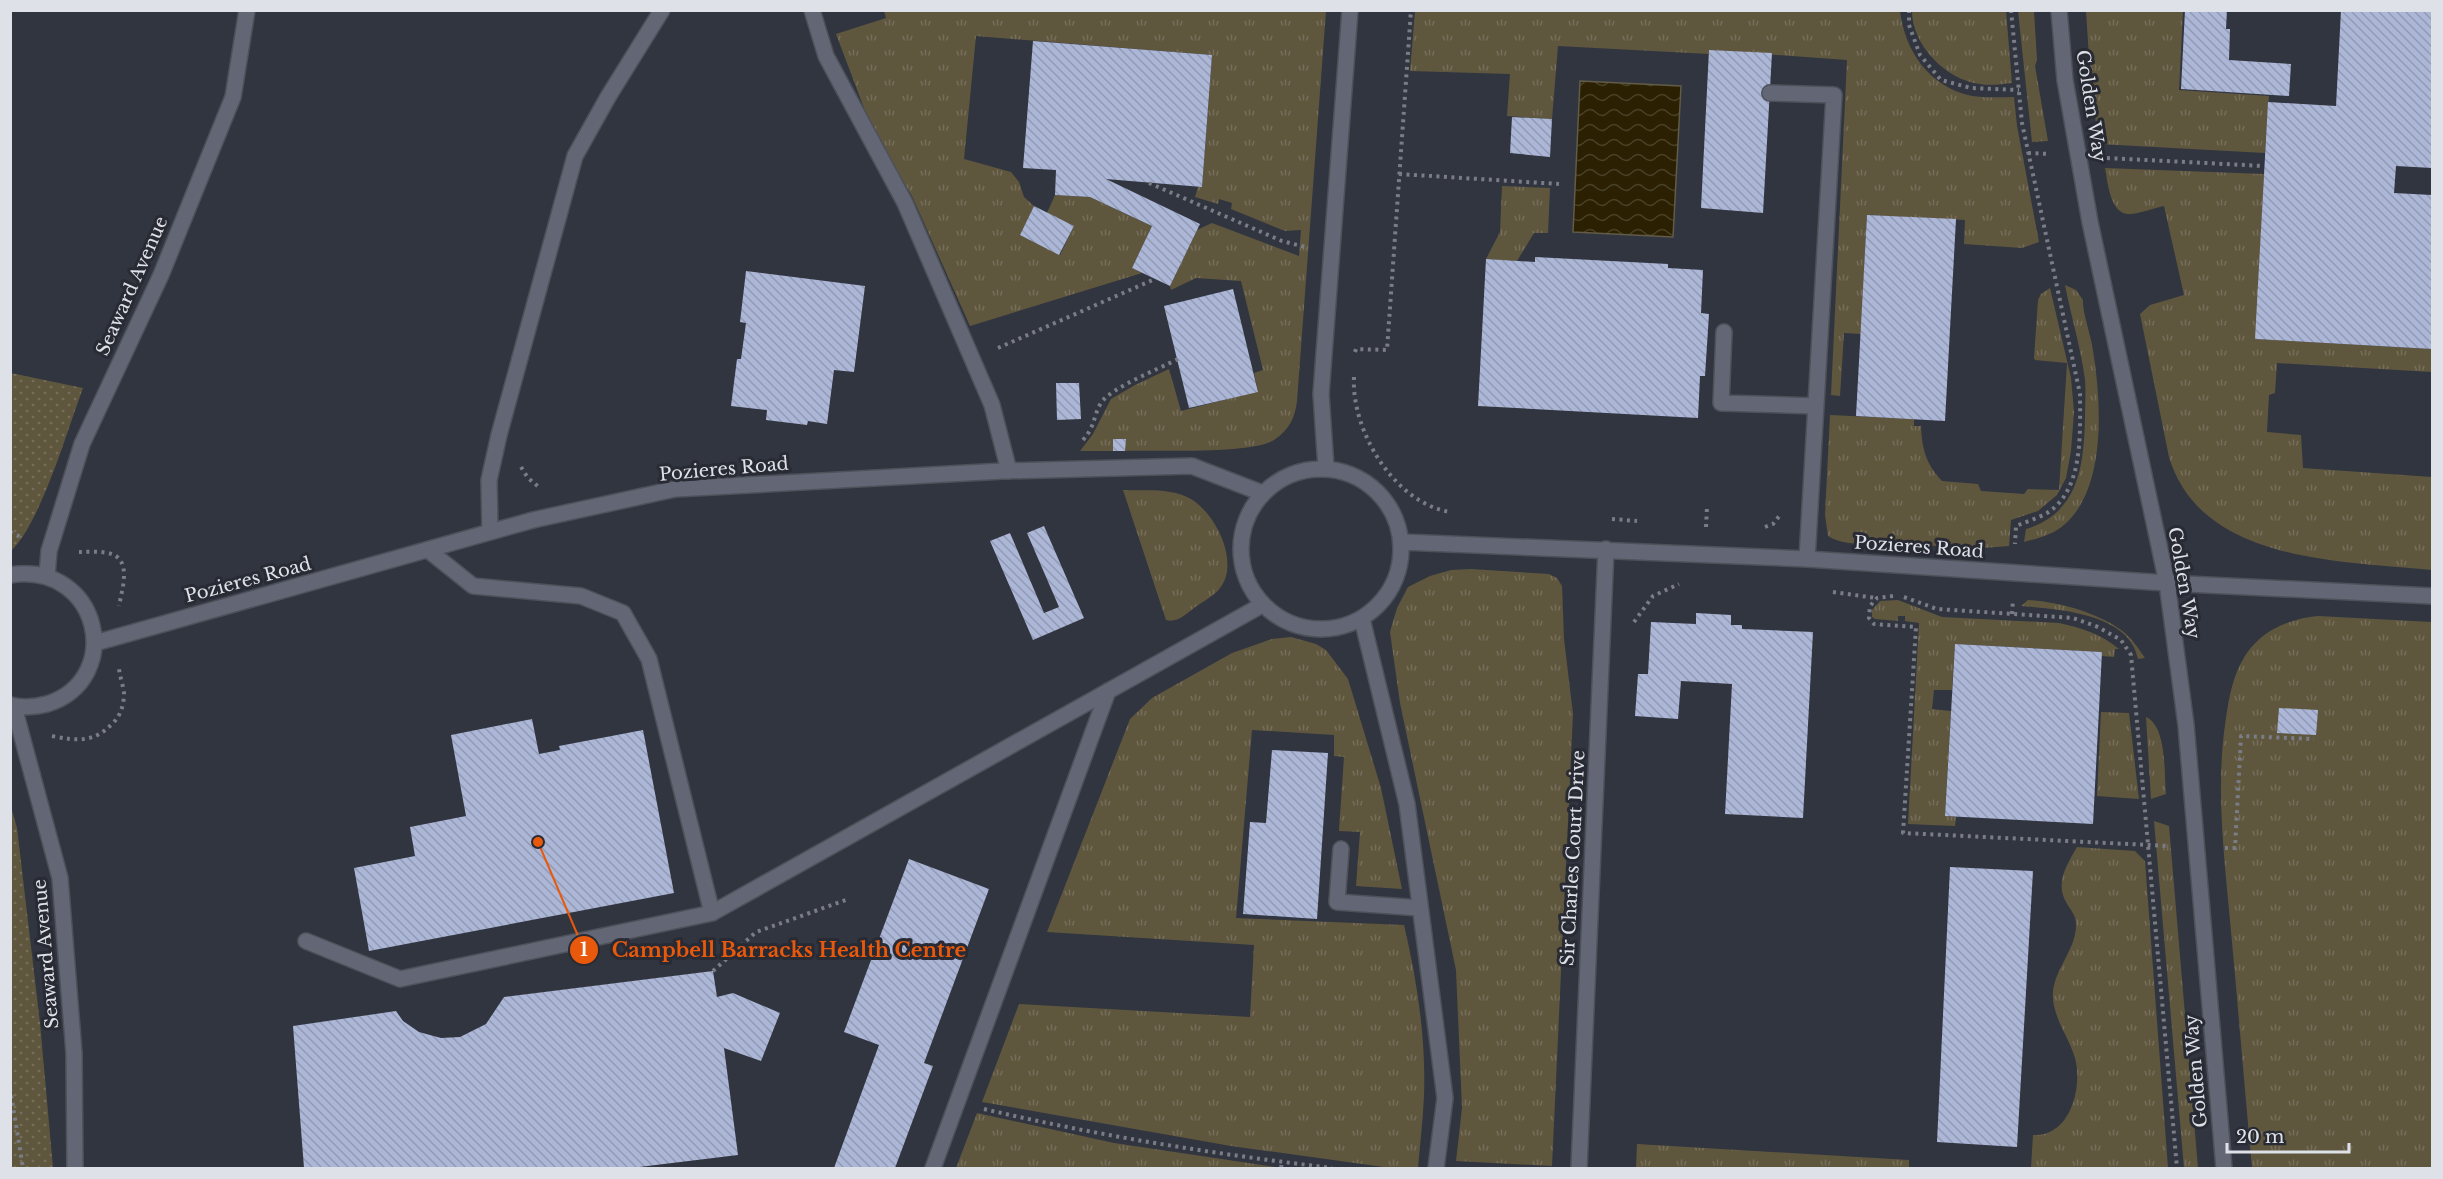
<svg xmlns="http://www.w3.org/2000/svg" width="2443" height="1179" viewBox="0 0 2443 1179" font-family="'Libre Baskerville',serif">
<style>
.grass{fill:url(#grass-tufts)}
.park{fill:url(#park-dots)}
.water{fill:url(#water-waves);stroke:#615b47;stroke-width:1.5}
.building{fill:url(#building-back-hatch)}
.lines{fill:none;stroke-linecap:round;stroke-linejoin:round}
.service-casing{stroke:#4d515a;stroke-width:18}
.minor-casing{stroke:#4d515a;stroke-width:18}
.path{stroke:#7a7d86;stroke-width:4;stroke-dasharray:3 4.5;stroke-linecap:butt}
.service{stroke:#636775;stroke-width:15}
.minor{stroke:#636775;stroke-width:15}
.labels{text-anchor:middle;stroke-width:6;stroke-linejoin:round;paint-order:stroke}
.street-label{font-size:18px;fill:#dfe1e8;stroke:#282a34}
.leader{fill:none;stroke:#e8590c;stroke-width:2}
.callout-dot{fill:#e8590c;stroke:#282a34;stroke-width:2}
.mark-label{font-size:18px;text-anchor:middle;font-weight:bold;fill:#fff}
.callout-label{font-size:20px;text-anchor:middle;font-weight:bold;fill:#e8590c;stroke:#282a34;stroke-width:6;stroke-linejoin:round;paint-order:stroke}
</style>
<defs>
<pattern id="grass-tufts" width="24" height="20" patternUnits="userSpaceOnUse" patternTransform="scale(1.5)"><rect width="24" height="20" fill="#5f563e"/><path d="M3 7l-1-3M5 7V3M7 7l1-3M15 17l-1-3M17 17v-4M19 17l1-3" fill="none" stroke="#766e5a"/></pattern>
<pattern id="park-dots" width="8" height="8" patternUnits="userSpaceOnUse" patternTransform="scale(1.5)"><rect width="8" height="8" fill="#5f563e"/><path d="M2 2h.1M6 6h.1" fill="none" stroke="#766e5a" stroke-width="1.8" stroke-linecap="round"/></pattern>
<pattern id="water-waves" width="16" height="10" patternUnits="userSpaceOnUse" patternTransform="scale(1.5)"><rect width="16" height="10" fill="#2b2102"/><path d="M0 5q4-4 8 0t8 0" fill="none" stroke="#494127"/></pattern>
<pattern id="building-back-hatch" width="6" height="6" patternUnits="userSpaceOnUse" patternTransform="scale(1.5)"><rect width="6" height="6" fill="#acb6d7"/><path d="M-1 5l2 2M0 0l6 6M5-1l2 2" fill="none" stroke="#929ab3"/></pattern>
</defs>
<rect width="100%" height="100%" fill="#31353f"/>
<!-- grass -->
<path class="grass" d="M884,11H1326L1297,401C1295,418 1289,430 1274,440C1253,454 1155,450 1125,451V439H1113V451H1080L1093,434L1111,399L1135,385L1169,369L1181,411L1258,391L1254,373L1263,370L1241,281L1196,278L1171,290L1170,286L1197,230L1212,223L1299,256L1301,230L1285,231L1231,209L1232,203L1219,199L1218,204L1195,197L1198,187L1202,186L1212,55L976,36L964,159L1011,172L1019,182L1024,197L1034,206L1020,235L1060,255L1074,226L1047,213L1055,195L1090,197L1152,226L1132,268L1142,273L970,326L912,196L872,129L836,34L886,18Z
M1415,11H1900C1905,51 1929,87 1972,96C1985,98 2000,97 2014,97L2017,126L2039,242L2022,248L1964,244L1965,220L1867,215L1861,334L1844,333L1840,396L1831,395L1847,60L1709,50V54L1558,46L1552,119L1507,116L1510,74L1410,71Z
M1912,11H2006L2012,83C2002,84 1990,86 1980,84C1946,80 1912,45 1912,11Z
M2018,11H2034L2037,60L2035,66L2048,141L2032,142Z
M2086,11H2183L2179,90L2269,96L2265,153L2099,144L2091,88Z
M2105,168L2264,174L2256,339L2432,349V372L2277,363L2275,393L2269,395L2267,432L2301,435L2303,468L2432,477V570C2342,561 2201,563 2169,457L2140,314L2150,305L2184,295L2164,206C2153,208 2142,213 2131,214C2110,216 2108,183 2105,168Z
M1502,186L1550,188L1548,233H1534L1517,261L1486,259L1500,232Z
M2065,285L2076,290L2083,300C2082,310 2090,333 2092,345C2101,396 2108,486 2065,524C2053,535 2039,538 2024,542L2026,529C2079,513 2084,465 2085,417C2085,405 2086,392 2085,380C2081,348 2071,316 2065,285Z
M2050,288L2071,378L2074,412L2071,451L2066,478L2057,495L2038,511L2011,520L2009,546L1983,548L1913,545C1906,541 1902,544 1895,544C1875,544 1845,547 1828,536L1825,515L1830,415L1914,419V426H1921C1922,449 1926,464 1942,481L1978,484L1981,491L2024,494L2028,489L2059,490L2067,363L2035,360L2034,358L2038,300L2041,294Z
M1123,490C1144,491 1168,488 1187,497C1214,509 1241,562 1220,588C1214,596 1202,602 1194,608C1185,615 1177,623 1166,620Z
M1471,569L1549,574L1557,578L1562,586L1564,639L1573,714L1552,1166L1456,1161L1462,1108L1456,970L1400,703L1390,632L1397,608L1408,587L1430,576L1451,570Z
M1898,600L1942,617L2059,623C2082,628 2101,634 2119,649H2115L2114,657L2102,656V652L1955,644L1952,690H1934L1932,709L1951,711L1945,816L1956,817L1955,826L1908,824L1919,623L1905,621V616H1898V621L1875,619L1872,617V610L1880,601Z
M2028,600C2058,602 2096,612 2121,630C2131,637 2138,648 2145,658L2138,659C2130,613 2057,609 2021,606Z
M2318,616L2432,622V1168H2252C2245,1093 2239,1018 2232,942C2226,870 2215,797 2225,725C2228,704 2231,682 2241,663C2256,633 2286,619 2318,616Z
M1291,637L1316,644L1326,650L1348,679L1381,788L1402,889L1356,886L1360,832L1339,831L1344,757L1334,756V735L1252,730L1236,918L1404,925C1417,980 1426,1038 1424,1095C1423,1119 1420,1144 1418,1168H1391L1231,1146L982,1102L1019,1004L1250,1017L1254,945L1047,932L1130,719L1152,698L1232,653L1272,639Z
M2101,712L2129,713L2139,799L2097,796Z
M2146,717C2167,726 2164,773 2166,794L2151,799Z
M2154,821L2169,826L2198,1168H2184Z
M2077,847L2135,851L2145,861L2168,1168H2031L2033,1135C2070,1137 2083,1088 2075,1058C2069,1037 2051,1015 2053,992C2055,969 2075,950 2076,927C2077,916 2071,911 2066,902C2055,882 2067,865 2077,847Z
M977,1113L1114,1143L1275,1167V1168H956Z
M1637,1144L1909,1160V1168H1636Z"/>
<!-- park -->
<path class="park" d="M11,373L83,388C67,431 41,522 11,551Z
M10,803L17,828L40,1023L53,1168H11Z"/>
<!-- water -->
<path class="water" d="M1580,81L1681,86L1673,237L1573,232Z"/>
<!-- building -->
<path class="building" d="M2185,10H2227L2226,29H2230L2229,60L2291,64L2289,96L2181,89Z
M2341,10H2432V168L2396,166L2394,193L2432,195V349L2255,339L2268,102L2336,106Z
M1033,41L1212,55L1202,187L1106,179L1200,224L1170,286L1132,268L1152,226L1090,197L1055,195L1056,170L1023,168Z
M1709,50L1772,53L1763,213L1701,208Z
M1512,117L1552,119L1550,157L1510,153Z
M1034,206L1074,226L1059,255L1020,235Z
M1867,215L1956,219L1945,421L1856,416Z
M1535,257L1668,264V268L1703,270L1701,313L1709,314L1705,376H1700L1698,418L1478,406L1486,259L1535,262Z
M746,271L865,286L854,372L834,370L827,424L808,421L807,425L766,420L767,410L731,406L737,359H741L746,323L740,322Z
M1233,289L1258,392L1189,408L1164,306Z
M1056,383H1079L1081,419L1057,420Z
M1113,439H1126L1125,451H1113Z
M1044,526L1084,618L1033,640L990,541L1010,533L1044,613L1059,607L1027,533Z
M1696,613L1731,615V625H1742V629L1813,632L1803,818L1725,814L1732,684L1681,681L1678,719L1635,716L1638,674H1648L1651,622L1696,624Z
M1955,644L2102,652L2093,824L1945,816Z
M2279,708L2318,710L2316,735L2277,733Z
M532,719L539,754L560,750L559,746L643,730L674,893L369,951L354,868L415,856L410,827L466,816L451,735Z
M1272,750L1328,753L1317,919L1243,914L1250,822L1266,823Z
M909,859L989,889L924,1063L933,1066L895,1168H834L879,1045L844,1032Z
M1950,867L2033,871L2017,1147L1937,1142Z
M713,971L717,997L733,993L780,1013L761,1061L724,1048L738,1155L631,1168H304L293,1026L396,1011L403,1021L419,1032L441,1038L460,1037L486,1024L504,997Z"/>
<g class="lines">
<!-- service casing -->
<g class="service-casing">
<path id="service" d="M1770,93L1834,95L1807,559
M1724,332L1721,403L1816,406
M428,550L473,586L581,596L623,613L649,659L712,913L1262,605
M1341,849L1337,902L1420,908
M306,941L400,979L712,913
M933,1168L1108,691"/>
</g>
<!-- minor casing -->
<g class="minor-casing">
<path id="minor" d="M812,10L826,56L905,203L992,405L1009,471
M2059,10L2065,80L2090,222L2167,583L2186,725L2224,1168
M1326,468L1321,394L1350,10
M1241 549a80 80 0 1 1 160 0a80 80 0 1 1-160 0Z
M490,532L489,480L499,435L575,156L608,97L662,10
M1402,542L1807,559L2167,583L2432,596
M10,575C100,561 126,679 47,704C36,707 21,708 10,705
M47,576L49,551L82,444L161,275L233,97L247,10
M1362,619L1407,804L1445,1098L1436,1168
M95,643L533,520L675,489L1003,471L1192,466L1262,493
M14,707L60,878L74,1053L75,1168
M1579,1168L1606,549"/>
</g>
<!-- path -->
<path class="path" d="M1909,10V25L1920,55L1941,80L1971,88L2019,90
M2011,10L2022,123L2080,394C2080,432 2084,490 2047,513C2038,518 2026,522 2016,526L2015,544
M2028,153L2049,154
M2107,158L2264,166
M1399,174L1559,184
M1149,183L1282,241L1305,247
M998,348L1155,279
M1355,352L1356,349L1387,350L1411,10
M1354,377C1351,430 1394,503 1450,512
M1083,440C1096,425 1093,416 1101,403C1110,388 1161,368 1178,359
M521,467L528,478L540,488
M1612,519L1637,521
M1706,527L1707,507
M1765,527L1773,524L1780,515
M10,532L23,538
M79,552C88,552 98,551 108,553C133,558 122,589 119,606
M1833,592L1876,598
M1893,596L1877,598L1870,606L1869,618L1874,624L1916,627L1903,833L2169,846
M1904,597L1937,609L2073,618L2098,627L2121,640L2131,655L2177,1168
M2012,614L2013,600
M1634,622L1653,596L1679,584
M52,736C77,741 94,743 113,723C121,715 124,704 124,693C123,685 120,677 119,669
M2225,848H2235L2241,736L2314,739
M713,971L756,932L846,900
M10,1088L23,1168
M984,1109C1099,1136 1215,1154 1332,1168
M1281,1168L1282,1162"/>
<!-- service -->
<use href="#service" class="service"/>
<!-- minor -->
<use href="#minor" class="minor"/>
</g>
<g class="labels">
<!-- street labels -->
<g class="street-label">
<text transform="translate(2091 106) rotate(81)" y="6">Golden Way</text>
<text transform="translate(132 286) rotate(-66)" y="6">Seaward Avenue</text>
<text transform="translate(724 469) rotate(-5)" y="6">Pozieres Road</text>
<text transform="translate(1919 547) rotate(4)" y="6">Pozieres Road</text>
<text transform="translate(248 580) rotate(-15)" y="6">Pozieres Road</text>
<text transform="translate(2184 583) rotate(80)" y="6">Golden Way</text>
<text transform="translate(1573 858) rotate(-87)" y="6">Sir Charles Court Drive</text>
<text transform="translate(46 954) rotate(-95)" y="6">Seaward Avenue</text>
<text transform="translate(2196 1071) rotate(-95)" y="6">Golden Way</text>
</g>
</g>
<!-- callouts -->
<path class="leader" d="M538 842L584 950"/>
<g class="callout-dot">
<circle cx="538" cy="842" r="6"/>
<circle cx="584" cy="950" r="15"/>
</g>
<g class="mark-label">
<text x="584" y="956">1</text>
</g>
<g class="callout-label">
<text x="789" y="957">Campbell Barracks Health Centre</text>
</g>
<!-- border -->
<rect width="2443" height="1179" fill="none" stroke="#dfe1e8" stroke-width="24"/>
<!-- scale -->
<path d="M2227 1143v9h122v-9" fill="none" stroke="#dfe1e8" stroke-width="3"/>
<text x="2236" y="1143" font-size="18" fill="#dfe1e8" stroke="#282a34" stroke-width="4.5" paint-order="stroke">20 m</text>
</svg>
